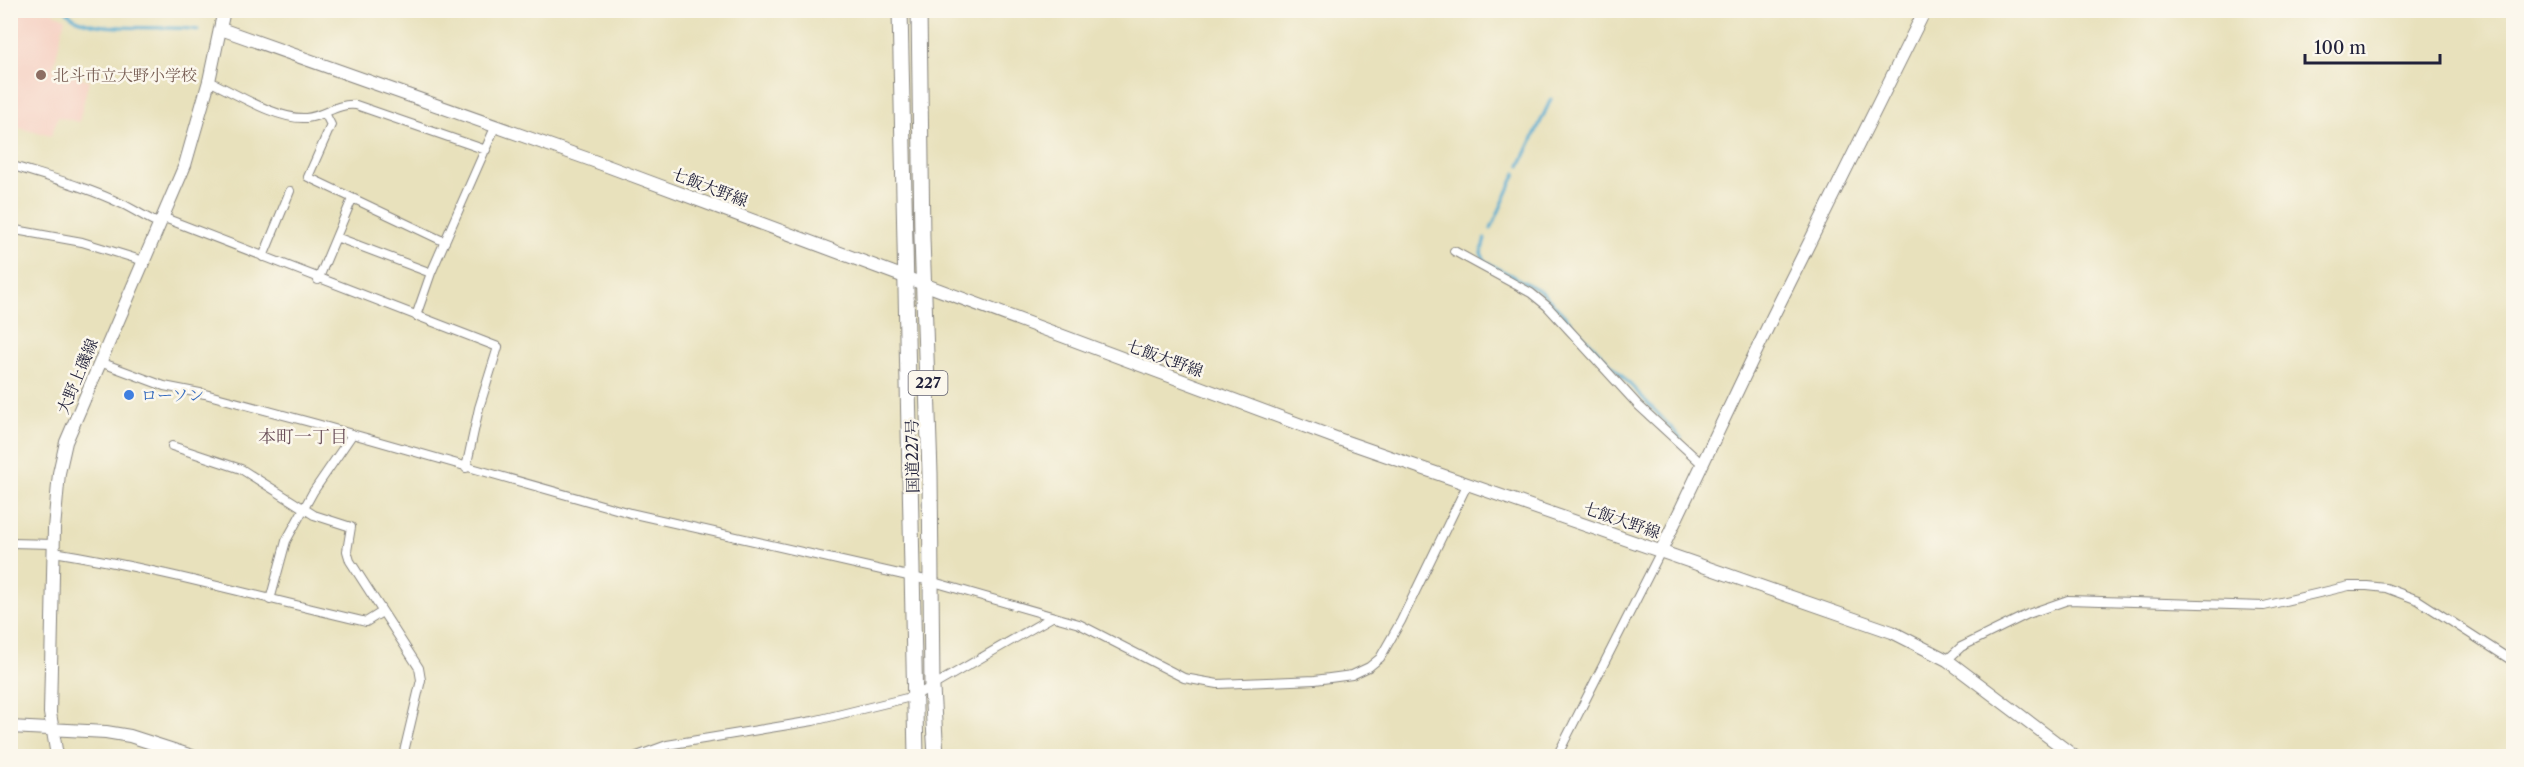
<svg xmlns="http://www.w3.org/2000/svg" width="2524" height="767" viewBox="0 0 2524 767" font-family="'Libre Caslon Text','Noto Serif JP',serif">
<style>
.built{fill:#f6d2c4}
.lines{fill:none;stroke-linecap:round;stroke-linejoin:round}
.stream{stroke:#54abd1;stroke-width:3}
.street-casing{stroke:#85827c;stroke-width:10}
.secondary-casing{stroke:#85827c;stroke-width:14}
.highway-casing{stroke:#85827c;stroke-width:17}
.street{stroke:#fff;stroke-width:8}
.secondary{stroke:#fff;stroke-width:12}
.highway{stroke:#fff;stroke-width:15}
.education-dot{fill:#8d6e63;stroke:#fbf7ec;stroke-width:2}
.shop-dot{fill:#3f7fe0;stroke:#fbf7ec;stroke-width:2}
.labels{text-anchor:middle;stroke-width:5;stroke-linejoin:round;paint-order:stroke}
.shield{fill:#fbf7ec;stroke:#636270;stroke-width:1.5}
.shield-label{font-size:15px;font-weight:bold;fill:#22223b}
.education-label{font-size:16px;fill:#785e54;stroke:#fbf7ec;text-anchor:start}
.street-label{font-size:16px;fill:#22223b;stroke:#fbf7ec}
.shop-label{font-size:16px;fill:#366cbe;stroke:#fbf7ec;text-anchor:start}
.neighbourhood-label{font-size:18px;fill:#6b505a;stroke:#fbf7ec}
</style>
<rect width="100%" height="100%" fill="#fbf7ec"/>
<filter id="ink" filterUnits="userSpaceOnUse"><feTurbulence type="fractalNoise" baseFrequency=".0167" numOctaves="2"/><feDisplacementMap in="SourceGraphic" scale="12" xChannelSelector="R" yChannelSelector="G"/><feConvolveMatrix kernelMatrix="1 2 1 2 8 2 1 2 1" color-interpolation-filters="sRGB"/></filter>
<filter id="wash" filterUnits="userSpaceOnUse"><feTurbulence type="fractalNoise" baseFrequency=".008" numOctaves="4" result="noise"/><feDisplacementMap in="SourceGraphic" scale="24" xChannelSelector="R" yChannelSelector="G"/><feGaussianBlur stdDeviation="1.35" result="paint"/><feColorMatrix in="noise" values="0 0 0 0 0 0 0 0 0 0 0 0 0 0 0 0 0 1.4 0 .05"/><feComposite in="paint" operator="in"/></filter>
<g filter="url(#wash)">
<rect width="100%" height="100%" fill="#e8e1bc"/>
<!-- built -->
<path class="built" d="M11,10L49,11L65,18L53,71L89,80L79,122L58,117L51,136L11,126Z"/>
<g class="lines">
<!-- stream -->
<path class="stream" d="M66,10C82,37 169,23 198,30
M1520,166L1551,99
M1491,229L1516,173
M1485,239L1481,253L1486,262L1541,291L1681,438"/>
</g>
</g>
<g filter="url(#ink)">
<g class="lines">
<!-- street casing -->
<g class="street-casing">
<path id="street" d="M209,81C235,93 277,120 306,118C325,116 336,103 356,105L486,150
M325,113L331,125L308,177L445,242
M10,165C48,177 87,187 122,204C135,210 146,218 160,224
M162,217L498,347L479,408L466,468
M10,229L82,242L144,261
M336,237L431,273
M1454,251L1531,293L1547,306L1638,405L1701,463
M263,257L290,191
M318,280L352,199
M416,316L431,273L496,125
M100,362L164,386L205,394L317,424L630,513L930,581L1079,624L1184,678L1218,684L1315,680L1352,675L1369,667L1380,658L1401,621L1468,483
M172,446L241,469L314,515L351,527L347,551L350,561L419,668L421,680L403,756
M10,543L54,544
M54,552C160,569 262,598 366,622L382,612
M270,600L286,541L313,492L352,435
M1947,660L1961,647L2028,614L2068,600L2264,606L2349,586H2367L2386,588L2418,600L2514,662
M637,756L667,745L813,721L915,696L1052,617
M1557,756L1661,551"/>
</g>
<!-- secondary casing -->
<g class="secondary-casing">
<path id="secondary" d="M221,29L591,160L1344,441L1892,632L1947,660L2074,756
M1661,551L1772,318L1925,10
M10,727L106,732L130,736L192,756
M57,756L50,713L54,529L59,473L66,442L185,165L209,81L224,10"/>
</g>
<!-- highway casing -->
<g class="highway-casing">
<path id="highway" d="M900,10L916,756
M919,10L922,238L930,473L932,688L936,756"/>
</g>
<!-- street -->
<use href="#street" class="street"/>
<!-- secondary -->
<use href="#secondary" class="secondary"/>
<!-- highway -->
<use href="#highway" class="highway"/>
</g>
</g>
<!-- markers -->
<circle class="education-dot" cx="41" cy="75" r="6"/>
<circle class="shop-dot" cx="129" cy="395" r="6"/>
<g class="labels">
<!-- shield labels -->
<rect class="shield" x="908.5" y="371" width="39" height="24" rx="4.5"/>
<g class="shield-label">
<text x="928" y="388">227</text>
</g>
<!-- education labels -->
<g class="education-label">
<text x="53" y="81">北斗市立大野小学校</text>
</g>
<!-- street labels -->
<g class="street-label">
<text transform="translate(710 187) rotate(21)" y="6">七飯大野線</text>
<text transform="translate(1165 358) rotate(20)" y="6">七飯大野線</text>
<text transform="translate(77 376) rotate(-67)" y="6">大野上磯線</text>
<text transform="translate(912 456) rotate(-91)" y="6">国道227号</text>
<text transform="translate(1622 520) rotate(19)" y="6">七飯大野線</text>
</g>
<!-- shop labels -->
<g class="shop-label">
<text x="141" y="401">ローソン</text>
</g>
<!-- neighbourhood labels -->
<g class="neighbourhood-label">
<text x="303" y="443">本町一丁目</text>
</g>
</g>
<!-- margin -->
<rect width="2524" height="767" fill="none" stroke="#fbf7ec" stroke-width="36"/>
<!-- scale -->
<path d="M2305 54v9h135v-9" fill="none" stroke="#22223b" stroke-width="3"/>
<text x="2314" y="54" font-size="18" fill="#22223b" stroke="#fbf7ec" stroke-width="4.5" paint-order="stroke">100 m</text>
</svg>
